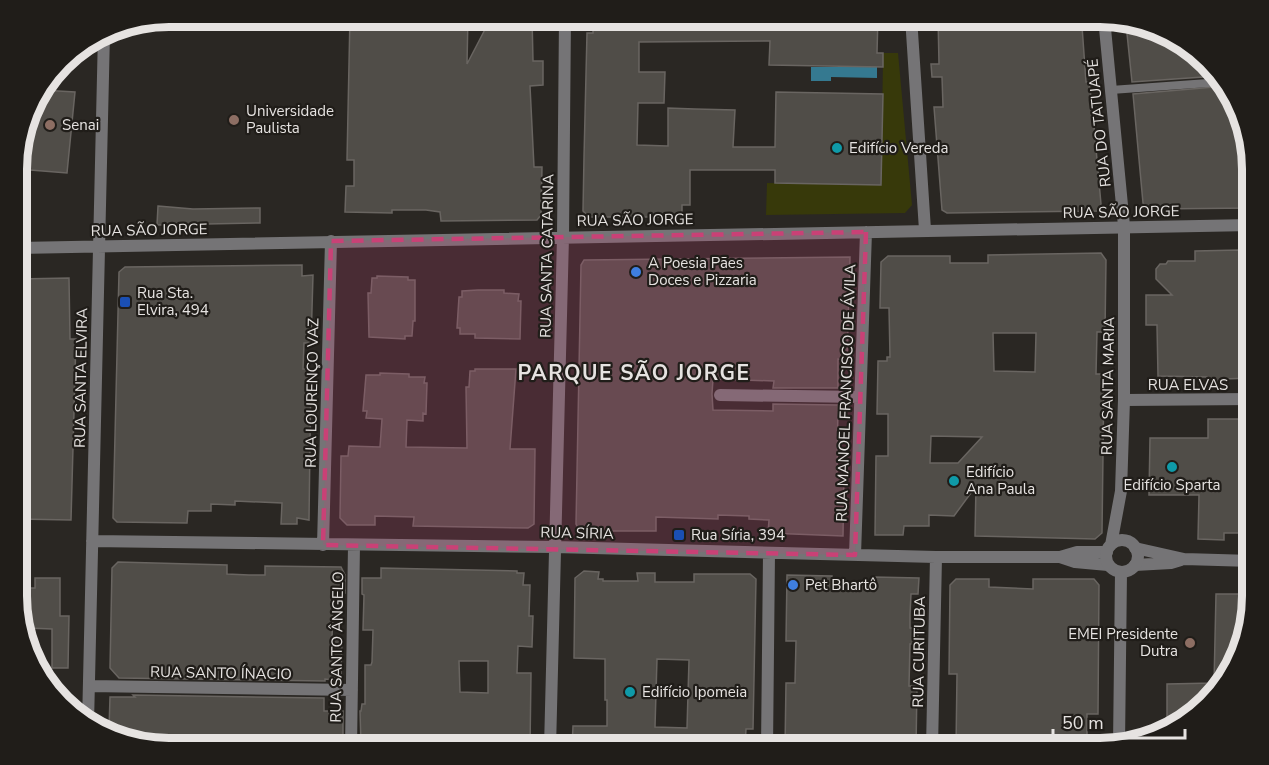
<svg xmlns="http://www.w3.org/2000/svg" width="1269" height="765" viewBox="0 0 1269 765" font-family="'Nunito Sans',sans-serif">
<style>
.green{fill:#37390a}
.water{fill:#357990}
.building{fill:#504d48;stroke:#696561;stroke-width:1.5;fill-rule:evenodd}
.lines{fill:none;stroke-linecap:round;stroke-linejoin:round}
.service{stroke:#757476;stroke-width:8}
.minor{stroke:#757476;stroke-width:12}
.tertiary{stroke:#757476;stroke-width:12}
.marked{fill:#c94176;fill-opacity:0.2;stroke:#c94176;stroke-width:4.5;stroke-dasharray:12 8;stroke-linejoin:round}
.education-dot{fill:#8d6e63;stroke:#201d19;stroke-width:2}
.culture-dot{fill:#0f9aa8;stroke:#201d19;stroke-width:2}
.shop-dot{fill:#3f7fe0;stroke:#201d19;stroke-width:2}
.transit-dot{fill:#1a4fb4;stroke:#201d19;stroke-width:2}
.labels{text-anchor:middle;stroke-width:4.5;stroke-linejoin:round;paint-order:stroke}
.poi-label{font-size:15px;fill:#e6e3e1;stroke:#201d19;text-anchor:start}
.street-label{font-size:15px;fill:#e6e3e1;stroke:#201d19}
.district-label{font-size:21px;font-weight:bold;letter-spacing:1.5px;fill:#e6e3e1;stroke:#201d19}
.rim{fill:none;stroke:#e6e3e1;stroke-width:8}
</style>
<rect width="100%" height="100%" fill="#2a2723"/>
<!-- green -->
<path class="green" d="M827,53H898L912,205L905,213L766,215L767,183L881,185L883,60L818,59Z"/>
<!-- water -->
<path class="water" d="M851,63H877V78L831,77V81H811V67H850Z"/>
<!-- building -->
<path class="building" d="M350,16H468L467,64L492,16H532L533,61H543V85L530,86L534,167H542L541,215L537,220L441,221L440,212L426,210H392V213L345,212L346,186H354V160H347Z
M593,16H878L877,53H883V67L769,65L770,41L639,42V72H665L664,103H638L637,145L668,146V108L695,109L735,110L733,147H775L776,92L883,94L881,185L775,183V170H690V205H682V217H589L583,211L584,157L587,33H593Z
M938,16H1074V26H1082L1086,82H1089L1092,104L1101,204L1097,211L947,213L942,210L934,107H943L942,77H932L931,64H939Z
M1126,24L1184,42L1217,76L1132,82Z
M1226,86L1232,93L1252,159V208L1151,209L1143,203L1133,94Z
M41,90L75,92L67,173L18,169V150L32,101Z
M158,206L193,209L260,208V223L157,225Z
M1240,250V260L1250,259L1252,378L1223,379L1224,387H1207V377L1158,376L1157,325H1146V295H1172L1156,279V269L1160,264H1166L1168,261H1195V251Z
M1101,253L1106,260L1105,332H1097L1096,374H1104L1102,533L1095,539L975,536L976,486L954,516L929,515V526H904L903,535H875L876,456H888V414H877L878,361H887V357H890L889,308H880L881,262L888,256H950V263H988V255ZM993,333H1036L1035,372L994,371ZM931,436L982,437L958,463H930Z
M850,257L847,360L838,359V388H773L774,381L713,379L712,394L713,410L773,411V404L838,405L837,475H844L843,536L768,533L769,520L749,519V516L718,515V519L656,517V531H584L578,528L576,524L581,265L584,260Z
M302,265V276L313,275L311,343H304L303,369H311L309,520L297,518V524H281L282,503L235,501V505L211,504V511H188L187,523L117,522L113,518L119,272L125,267Z
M377,276L408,277V280H415V321H413L412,336H405V339L369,337L368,293H371L372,278H377Z
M69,278L70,339H76L71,520L18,519V279Z
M478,290H504V293L519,294L518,301H521L520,339L475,338V334H460V328H457L459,297H462V291Z
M475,369H516L510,449H535L534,524L528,528L413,526L414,517L375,516V525H347L340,518L341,456H348L349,446L380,447L382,419L366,418L367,411H363L366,375H380V373L409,374V377H425L424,383H427L426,414L423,413V421L407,420L406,447L467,448L466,387H469L470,371H475Z
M1208,419H1252V485L1249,486V517H1252V533H1224V540L1198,539L1199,495H1149L1150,438H1208Z
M118,562L227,565V574L249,575H265V566L341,567L345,575V593H334L332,637L342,638L341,674L334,680L325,679V681L119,678L110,668L112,568Z
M381,568L517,571V573H524L523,585H530L529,616H533L532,647L518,646L517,673H531L530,748H369V745H361L360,711H361L362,704H365V665H371L372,662L373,630H363L364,595L362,594V578H381ZM459,661H488V693L460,692Z
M584,571L599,572L598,579H603V581H638L637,573H655V582H694V574H750L756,579L753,729H746L745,748H572L573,726H607V700H605V659L574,658L575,578ZM657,659L689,660L687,728L655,727Z
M787,575L832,576V585L874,587V577L919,578L918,594H911L910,614V628H918V644H910L909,686H917L916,748H785L786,683H795L796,641H786Z
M35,578H60V616H69L68,668H52V629L27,628L26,588H35Z
M956,579H989V587L1033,589V579H1094L1099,585L1098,714H1087V748H956L957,674H949L950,585Z
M1216,594H1247V621L1227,680L1176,728L1167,731V684L1214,683Z
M133,695L324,698V711H343V739H334L333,748L164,747L109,730L110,697H135Z"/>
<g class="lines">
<!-- service -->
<path class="service" d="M1111,90L1222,82"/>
<!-- minor -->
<path class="minor" d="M911,17L925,230
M18,248L1252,225
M720,395L860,397
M1124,400L1252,399
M92,541L555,547L936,557H1060L1077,552H1107
M323,545L331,241
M1135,548L1184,559L1252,561
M855,555L866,232
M1060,557L1075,562L1108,565
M1135,565L1171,563L1181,560
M89,686L352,690
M88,724L104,33
M351,748L354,545
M550,748L563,237L565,17
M767,748L769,553
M932,748L936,557"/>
<!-- tertiary -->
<path class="tertiary" d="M1104,18L1124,226V400L1121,491L1111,545
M1106 556a16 16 0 1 1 32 0a16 16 0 1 1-32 0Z
M1119,745L1121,572"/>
</g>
<!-- marked area -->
<path class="marked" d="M866,232L855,555L323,545L331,241Z"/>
<!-- markers -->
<g class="education-dot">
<circle cx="234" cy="120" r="6"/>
<circle cx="50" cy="125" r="6"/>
<circle cx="1190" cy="643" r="6"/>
</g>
<g class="culture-dot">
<circle cx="837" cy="148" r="6"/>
<circle cx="1172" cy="467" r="6"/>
<circle cx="954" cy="481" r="6"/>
<circle cx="630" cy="692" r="6"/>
</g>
<g class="shop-dot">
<circle cx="636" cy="272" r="6"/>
<circle cx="793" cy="585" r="6"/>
</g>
<g class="transit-dot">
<rect x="119" y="296" width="12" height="12" rx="3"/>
<rect x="673" y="529" width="12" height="12" rx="3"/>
</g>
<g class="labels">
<!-- poi labels -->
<g class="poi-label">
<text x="246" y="116">Universidade<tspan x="246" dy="17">Paulista</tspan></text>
<text x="62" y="130">Senai</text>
<text x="849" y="153">Edifício Vereda</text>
<text x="648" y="268">A Poesia Pães<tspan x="648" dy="17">Doces e Pizzaria</tspan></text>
<text x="137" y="298">Rua Sta.<tspan x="137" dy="17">Elvira, 494</tspan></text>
<text x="966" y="477">Edifício<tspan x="966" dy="17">Ana Paula</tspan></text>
<text x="1172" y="490" text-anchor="middle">Edifício Sparta</text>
<text x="691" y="540">Rua Síria, 394</text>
<text x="805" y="590">Pet Bhartô</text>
<text x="1178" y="639" text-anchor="end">EMEI Presidente<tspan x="1178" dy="17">Dutra</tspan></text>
<text x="642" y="697">Edifício Ipomeia</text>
</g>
<!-- street labels -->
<g class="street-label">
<text transform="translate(1099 123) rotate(-96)" y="5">RUA DO TATUAPÉ</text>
<text transform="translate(1121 212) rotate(-1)" y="5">RUA SÃO JORGE</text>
<text transform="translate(635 220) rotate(-1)" y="5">RUA SÃO JORGE</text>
<text transform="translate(149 230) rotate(-1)" y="5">RUA SÃO JORGE</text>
<text transform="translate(547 256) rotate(-89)" y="5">RUA SANTA CATARINA</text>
<text transform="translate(81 378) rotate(-89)" y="5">RUA SANTA ELVIRA</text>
<text x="1188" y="390">RUA ELVAS</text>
<text transform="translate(1108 386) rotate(-89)" y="5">RUA SANTA MARIA</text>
<text transform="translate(312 393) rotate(-89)" y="5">RUA LOURENÇO VAZ</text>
<text transform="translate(846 393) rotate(-88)" y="5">RUA MANOEL FRANCISCO DE ÁVILA</text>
<text transform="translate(577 533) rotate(1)" y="5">RUA SÍRIA</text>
<text transform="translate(337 647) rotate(-89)" y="5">RUA SANTO ÂNGELO</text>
<text transform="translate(919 652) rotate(-89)" y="5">RUA CURITUBA</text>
<text transform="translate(221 673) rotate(1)" y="5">RUA SANTO ÍNACIO</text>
</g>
<!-- district labels -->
<g class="district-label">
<text x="634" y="380">PARQUE SÃO JORGE</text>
</g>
</g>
<!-- crop -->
<path d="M0 0H1269V765H0ZM169 27H1100A142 142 0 0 1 1242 169V596A142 142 0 0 1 1100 738H169A142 142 0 0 1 27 596V169A142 142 0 0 1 169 27Z" fill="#201d19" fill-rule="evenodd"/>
<path class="rim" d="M169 27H1100A142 142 0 0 1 1242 169V596A142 142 0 0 1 1100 738H169A142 142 0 0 1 27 596V169A142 142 0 0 1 169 27Z"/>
<!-- scale -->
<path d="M1053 729v9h132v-9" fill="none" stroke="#e6e3e1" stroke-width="3"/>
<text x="1062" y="729" font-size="18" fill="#e6e3e1" stroke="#201d19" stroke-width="4.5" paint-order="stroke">50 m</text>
</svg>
